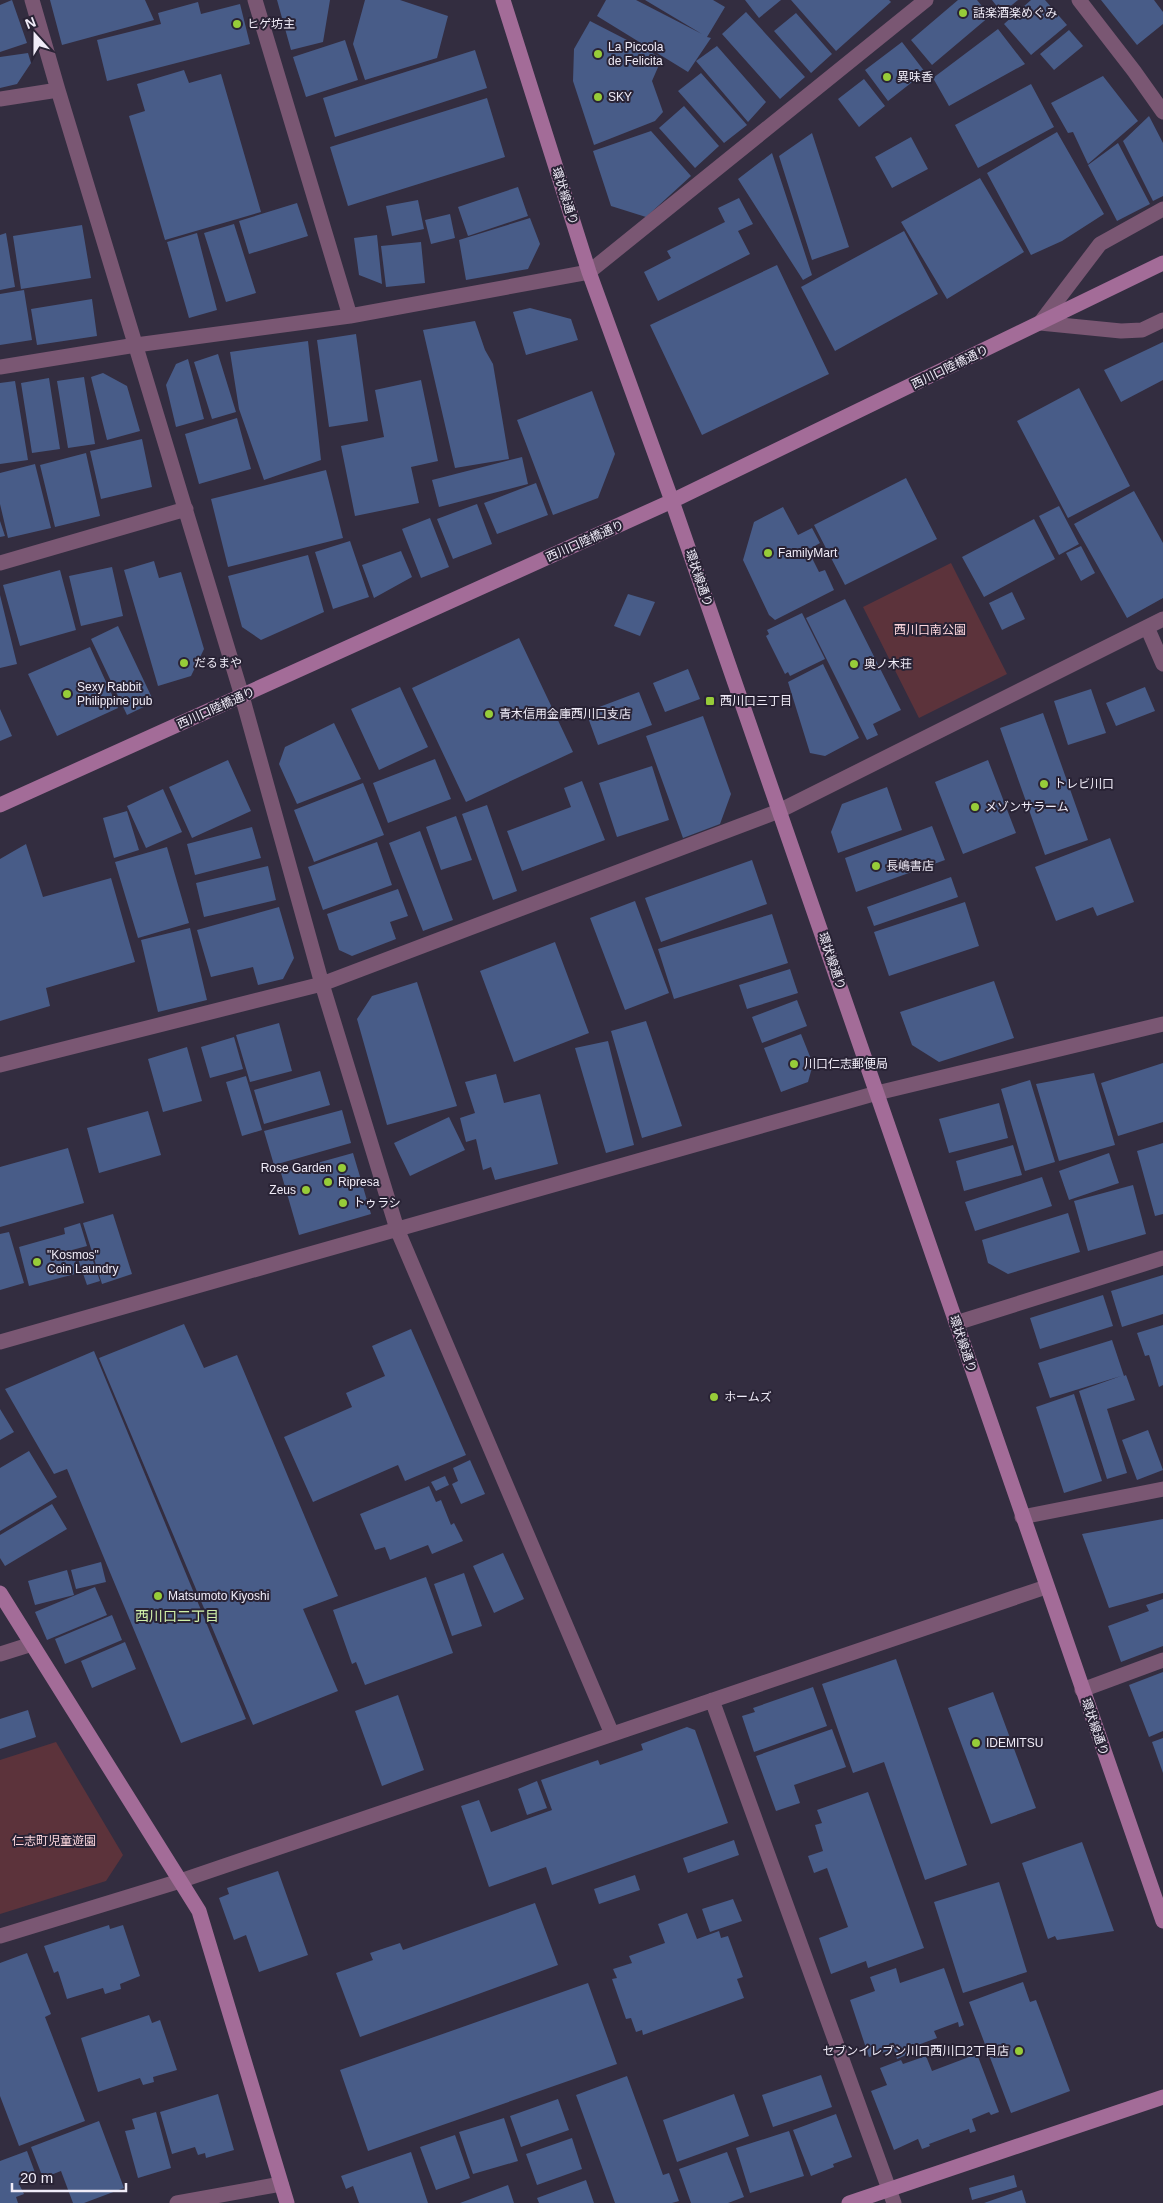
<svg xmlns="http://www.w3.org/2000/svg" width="1163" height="2203" viewBox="0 0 1163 2203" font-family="Arial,'Noto Sans JP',sans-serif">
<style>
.green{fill:#5c333b}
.building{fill:#485c88}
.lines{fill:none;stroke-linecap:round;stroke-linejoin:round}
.lane{stroke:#7a5773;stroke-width:15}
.street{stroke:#7a5773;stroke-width:15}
.secondary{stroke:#a36c98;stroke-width:15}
.poi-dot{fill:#97cc39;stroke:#292335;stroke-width:2}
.labels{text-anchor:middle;stroke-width:4;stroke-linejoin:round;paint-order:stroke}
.poi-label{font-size:12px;fill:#f0ecf8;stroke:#292335;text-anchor:start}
.street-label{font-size:12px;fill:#f0ecf8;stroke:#292335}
.park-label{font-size:12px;fill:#fdd7dd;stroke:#292335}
.neighbourhood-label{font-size:14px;fill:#d1f1a9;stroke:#292335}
</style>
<rect width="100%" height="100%" fill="#332d40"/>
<!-- green -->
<path class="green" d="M951,563L1007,674L919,718L863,607Z
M56,1742L123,1855L106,1881L0,1914V1760Z"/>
<!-- building -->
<path class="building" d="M12,0L27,43L0,52V5Z
M50,0H145L154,20L62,45Z
M277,0H330L323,42L291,50Z
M365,0H400L448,16L437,58L365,80L353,44Z
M606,0H636L702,34L645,0H713L725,7L707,37L711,38L688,72L597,16Z
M745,0H781L759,18Z
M791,0H889L891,2L836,51Z
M958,0H977L990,16L932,65L911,40Z
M992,0H1018L1002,13Z
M1031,0H1045L1067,25L1031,55L1004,24Z
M1101,0H1154L1163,12V24L1137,45Z
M198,2L201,14L240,4L250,44L107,81L97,40L161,24L158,13Z
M746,12L805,77L780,99L722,34Z
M796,13L832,54L811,73L774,31Z
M590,21L662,58L652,81L663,112L655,121L594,145L573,81L574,49Z
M998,29L1025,64L949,106L933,78Z
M1069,30L1083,46L1054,70L1040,54Z
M345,40L358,80L306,97L293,57Z
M902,42L925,72L888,101L865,70Z
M717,46L766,102L748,122L696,61Z
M475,50L487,88L335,137L323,98Z
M28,53L31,63L17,84L0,88V57Z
M184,70L189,83L221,74L261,212L165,240L129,116L145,111L137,84Z
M701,73L747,125L724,143L678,91Z
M1103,76L1138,121L1088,164L1073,132L1068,133L1051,103Z
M864,79L885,106L859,127L838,99Z
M1031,84L1054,127L978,168L955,125Z
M487,98L505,157L348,206L330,147Z
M684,106L719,146L695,168L659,128Z
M1149,116L1163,143V196L1153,201L1123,141Z
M651,131L691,176L646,217L611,206L593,151Z
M1057,132L1104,214L1062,241L1031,255L987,173Z
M812,133L849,247L812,260L779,156Z
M911,137L928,169L892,188L875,157Z
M1118,143L1150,204L1117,221L1088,165Z
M772,153L812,275L803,280L738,179Z
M980,178L1024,252L947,299L901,222Z
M518,187L528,216L468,236L458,207Z
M739,198L753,224L738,231L750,254L658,301L644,272L671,258L667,251L725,222L718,208Z
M418,200L424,229L392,236L386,206Z
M297,203L308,236L249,254L239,221Z
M450,214L455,238L431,244L425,220Z
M530,218L540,244L528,269L466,280L459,240Z
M234,224L256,293L226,302L204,233Z
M82,225L91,278L21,289L13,236Z
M904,231L938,294L835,351L801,287Z
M6,233L15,287L0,290V235Z
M197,233L217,310L189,318L167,242Z
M377,235L382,284L359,275L354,238Z
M421,242L425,283L386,287L381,246Z
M777,265L829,374L702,435L650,325Z
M24,290L32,340L0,345V294Z
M92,299L97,336L37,345L31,309Z
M530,308L571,319L578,340L526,355L513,312Z
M475,321L485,350L493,364L509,459L455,468L423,330Z
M356,334L368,421L329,427L317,340Z
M308,341L321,460L264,480L239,409L230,352Z
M1163,342V380L1121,402L1104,370Z
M218,354L236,412L212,419L194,362Z
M188,359L204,419L176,427L166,385L176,364Z
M103,373L127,386L140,431L107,440L91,377Z
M84,377L95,444L68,448L57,381Z
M49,378L60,449L32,453L21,383Z
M421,380L438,461L411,467L419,503L355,516L341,446L384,437L375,390Z
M15,381L28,460L0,464V383Z
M1079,388L1130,486L1068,518L1017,421Z
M592,391L615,454L598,498L553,515L517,420Z
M237,418L251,469L199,484L185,434Z
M142,439L152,487L101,499L90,451Z
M86,453L100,516L55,527L40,465Z
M522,457L528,484L439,507L432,480Z
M35,464L51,528L8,538L0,504V473Z
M326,470L343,538L228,567L211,499Z
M906,478L937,539L845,585L814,525Z
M536,483L548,515L497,534L484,503Z
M1134,491L1163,543V598L1127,618L1074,524Z
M477,504L492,544L453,559L437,519Z
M1059,506L1079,544L1059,555L1039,516Z
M783,507L798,535L812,528L820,543L808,550L819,572L825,570L834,590L775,620L769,615L743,560L754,522Z
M430,518L449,567L421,578L402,529Z
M1034,519L1055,559L984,597L962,557Z
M0,521L5,536L0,537Z
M350,541L369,597L333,609L315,552Z
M1081,546L1095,573L1081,581L1066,553Z
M401,551L412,577L374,598L362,565Z
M308,555L324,612L261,640L242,627L228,576Z
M154,561L159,578L181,572L204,649L191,676L158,686L124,570Z
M112,567L123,616L81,626L69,576Z
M60,570L76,630L20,646L3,585Z
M1012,592L1025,619L1002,630L989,603Z
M628,594L655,602L640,636L614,626Z
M0,595L17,664L0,668Z
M845,599L901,710L873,724L878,735L867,740L806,618Z
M802,613L825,659L790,676L788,672L785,674L766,636L769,634L767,630Z
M118,626L154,702L127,715L91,639Z
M519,638L573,752L466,802L412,688Z
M90,647L118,708L57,736L28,674Z
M823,664L859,738L825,756L810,753L788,682Z
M688,669L700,699L665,712L653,683Z
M400,687L428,747L379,770L351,709Z
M1145,687L1155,711L1116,726L1106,703Z
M1091,689L1106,733L1068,745L1054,701Z
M639,692L652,725L598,745L586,712Z
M0,709L12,736L0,741Z
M1043,713L1088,840L1045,855L1000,728Z
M703,716L731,794L720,824L683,838L646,736Z
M334,723L361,779L297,804L279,764L285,747Z
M435,759L451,799L388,823L373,783Z
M228,760L251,811L192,838L169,787Z
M988,760L1016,833L963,854L935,782Z
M652,766L669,820L617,837L599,783Z
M582,781L605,840L522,871L507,831L571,807L564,788Z
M363,783L384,835L314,862L294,810Z
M887,787L902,830L838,853L831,832L842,804Z
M163,789L182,832L146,848L127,806Z
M487,805L517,891L493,900L462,814Z
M127,811L139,850L114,858L103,818Z
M456,816L472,860L441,870L426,827Z
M932,826L945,860L856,892L845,858Z
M252,827L261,858L195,875L187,844Z
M420,831L453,920L423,931L389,843Z
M1110,838L1134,902L1097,916L1093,907L1056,921L1035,867Z
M377,842L392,885L323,910L308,867Z
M26,844L43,897L111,878L135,962L46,988L50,1006L0,1021V859Z
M167,847L189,923L138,938L115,862Z
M752,860L767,904L661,942L645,898Z
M268,866L276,900L204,917L196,883Z
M951,877L958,897L874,926L867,907Z
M398,889L408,916L390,922L396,939L352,956L339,950L327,914Z
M635,901L669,993L625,1010L590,918Z
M965,902L979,946L889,976L874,932Z
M279,907L294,958L283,979L258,985L253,967L211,977L197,930Z
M772,914L788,963L674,999L658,949Z
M190,928L207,1000L158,1012L141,940Z
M555,942L589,1033L514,1062L480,971Z
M790,969L798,993L747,1009L739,985Z
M994,981L1014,1038L939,1062L912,1045L900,1012Z
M417,982L457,1106L387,1125L357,1019L372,996Z
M797,1000L807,1026L762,1043L752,1017Z
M646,1021L682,1126L642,1138L611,1031Z
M279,1023L292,1071L250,1082L236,1035Z
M801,1034L813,1064L808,1082L781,1092L764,1048Z
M234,1037L243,1069L210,1078L201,1047Z
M608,1041L634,1145L606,1153L575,1048Z
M187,1047L202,1101L163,1112L148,1059Z
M1163,1063V1122L1118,1136L1101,1083Z
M320,1071L330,1105L264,1124L254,1090Z
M1094,1073L1115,1145L1059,1161L1036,1084Z
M496,1074L504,1103L540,1094L558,1164L495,1180L491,1167L483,1170L476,1139L466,1142L460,1118L475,1113L465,1082Z
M246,1076L262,1130L242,1136L226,1082Z
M1030,1080L1055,1162L1025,1171L1001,1089Z
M999,1103L1008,1138L949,1153L939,1119Z
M342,1110L351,1143L274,1165L264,1131Z
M148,1111L161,1155L99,1173L87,1128Z
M449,1117L465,1150L410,1176L394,1143Z
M1163,1143V1214L1155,1216L1137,1151Z
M1013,1145L1022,1175L964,1191L956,1161Z
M68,1148L84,1203L0,1227V1167Z
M353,1153L371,1214L299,1235L281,1173Z
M1109,1153L1119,1183L1069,1200L1059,1171Z
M1042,1177L1052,1206L975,1231L965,1202Z
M1133,1185L1146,1234L1088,1251L1074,1201Z
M1068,1213L1080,1252L1008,1274L988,1263L982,1240Z
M113,1214L132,1274L102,1284L83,1223Z
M80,1223L87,1246L72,1250L79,1273L29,1286L19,1247L65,1234L64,1228Z
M9,1232L24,1283L0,1290V1234Z
M91,1255L100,1281L87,1285L78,1259Z
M1163,1275V1314L1122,1327L1111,1291Z
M1103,1295L1113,1326L1040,1349L1030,1318Z
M184,1324L204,1368L237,1355L338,1596L303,1609L338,1691L253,1725L99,1358Z
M1163,1325V1385L1159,1387L1149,1355L1145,1356L1137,1333Z
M411,1329L466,1455L405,1481L398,1465L313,1502L284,1437L352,1407L346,1393L385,1376L372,1346Z
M1112,1340L1124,1376L1126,1375L1135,1400L1107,1409L1127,1473L1107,1479L1079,1391L1121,1376L1050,1398L1038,1363Z
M94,1351L246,1719L181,1743L67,1469L54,1474L5,1389Z
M1074,1394L1102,1481L1064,1493L1036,1407Z
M0,1409L14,1432L0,1440Z
M1148,1430L1163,1470L1137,1480L1122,1440Z
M29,1451L57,1497L0,1531V1468Z
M470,1460L485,1494L461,1504L452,1484L458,1481L453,1468Z
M445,1476L449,1485L436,1491L431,1482Z
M429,1486L436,1502L441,1500L451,1525L454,1523L463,1541L432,1554L428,1545L390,1560L385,1547L375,1550L360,1514Z
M52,1504L67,1529L5,1566L0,1558V1535Z
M1163,1519V1593L1109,1608L1082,1534Z
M503,1553L524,1599L494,1613L473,1566Z
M101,1562L106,1582L76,1589L71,1570Z
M67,1570L74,1595L35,1605L28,1581Z
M464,1573L482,1626L452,1636L434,1584Z
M426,1577L453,1653L365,1685L356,1662L352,1664L333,1610Z
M95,1587L107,1615L47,1640L35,1612Z
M1163,1599V1646L1121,1662L1108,1626L1149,1611L1146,1605Z
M112,1615L122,1640L65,1664L55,1639Z
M125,1642L136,1669L92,1688L81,1661Z
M896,1659L967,1865L925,1880L884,1762L853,1773L822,1684Z
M1163,1672V1731L1149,1737L1129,1685Z
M813,1687L827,1726L754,1752L742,1716L755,1712L753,1708Z
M993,1692L1036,1808L991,1824L948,1708Z
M398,1695L424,1770L382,1786L355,1711Z
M28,1710L36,1737L0,1749V1719Z
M687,1727L695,1730L728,1823L552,1885L546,1867L489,1887L461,1806L479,1800L491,1832L552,1810L541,1780L598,1760L600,1765L643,1750L641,1744Z
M832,1729L846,1767L794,1785L800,1803L776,1811L756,1756Z
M1163,1738V1773L1152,1742Z
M537,1781L547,1808L527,1815L518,1789Z
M868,1792L924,1948L868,1968L866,1961L831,1974L819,1938L848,1927L827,1868L814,1873L808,1856L823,1851L815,1825L822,1823L817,1810Z
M734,1840L739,1855L688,1873L683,1858Z
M1082,1842L1114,1931L1057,1940L1055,1936L1048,1939L1022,1863Z
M278,1871L308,1955L259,1972L246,1935L234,1940L219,1898L229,1894L227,1888Z
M635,1875L640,1890L599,1904L594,1889Z
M999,1882L1027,1972L963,1993L934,1902Z
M733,1899L742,1921L710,1932L702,1909Z
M535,1903L558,1965L360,2037L336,1973L373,1960L370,1953L400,1943L403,1950Z
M687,1913L697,1939L719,1931L721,1938L728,1936L743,1977L737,1979L744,1998L643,2035L642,2030L636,2032L631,2018L626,2019L612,1979L617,1978L613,1969L632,1963L629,1956L665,1943L658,1924Z
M109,1925L110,1929L123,1925L140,1976L120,1984L121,1989L105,1994L103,1988L67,1999L58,1971L54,1973L44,1946Z
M27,1953L51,2014L45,2017L85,2121L19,2146L0,2096V1963Z
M896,1968L900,1983L944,1968L964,2025L959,2027L958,2022L934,2031L937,2038L912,2047L913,2052L897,2059L894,2049L869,2057L850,2000L875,1991L870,1977Z
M1023,1982L1030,2002L1036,2000L1070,2091L1011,2113L969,2002Z
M588,1983L617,2064L368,2151L340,2070Z
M149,2015L152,2023L160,2020L177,2070L153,2077L154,2082L143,2085L140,2078L98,2092L81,2038Z
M977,2054L999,2112L991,2115L989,2112L972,2119L976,2131L970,2133L969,2129L929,2144L930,2146L922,2149L918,2139L894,2150L871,2091L887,2085L880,2068L901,2060L903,2064L926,2056L932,2071Z
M821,2075L832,2107L773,2127L762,2095Z
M627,2076L663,2175L669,2173L679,2201L672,2203H615L576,2095Z
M218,2094L234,2150L206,2158L205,2153L198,2155L195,2147L172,2154L160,2112Z
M734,2094L749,2136L677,2162L663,2120Z
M558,2099L569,2130L521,2147L510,2116Z
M156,2112L171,2168L138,2178L125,2131L135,2129L132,2119Z
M836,2114L852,2157L833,2164L834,2167L811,2176L793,2130Z
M504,2118L518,2161L473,2174L459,2132Z
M99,2121L124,2188L84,2203H73L61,2171L43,2178L31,2147Z
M789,2131L804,2176L750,2193L736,2148Z
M455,2135L470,2178L436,2190L420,2147Z
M572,2138L582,2169L537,2185L526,2154Z
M27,2151L37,2178L19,2184L24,2194L16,2197L18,2203H0V2161Z
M411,2152L428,2203H359L353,2186L346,2189L341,2176Z
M727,2152L744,2197L728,2203H691L679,2169Z
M1014,2175L1017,2187L972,2200L969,2188Z
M586,2180L594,2203H539L537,2198Z
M508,2185L514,2203H460Z
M1022,2190L1026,2203H984Z"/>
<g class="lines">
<!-- lane -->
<path class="lane" d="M1082,1690L1163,1660
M177,2203L281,2184"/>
<!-- street -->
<path class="street" d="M32,0L58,90L242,696L322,984L397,1229L612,1734
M255,0L350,316
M1079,0L1134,71L1163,112
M0,99L58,90
M1040,323L1100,244L1163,209
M1040,323L1121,331L1142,330L1163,320
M0,367L136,345L350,316L589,272L926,0
M0,563L186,509
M1147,627L1163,664
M0,1065L322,984L779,811L1163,619
M956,1323L1163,1258
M0,1342L877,1093L1163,1024
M1022,1517L1163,1489
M0,1654L32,1644
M712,1700L894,2203
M0,1936L180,1881L1046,1587"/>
<!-- secondary -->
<path class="secondary" d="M503,0L589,272L672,501L1163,1921
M0,805L672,501L1163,263
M0,1593L199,1911L287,2203
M849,2203L1163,2097"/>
</g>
<!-- markers -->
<g class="poi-dot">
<circle cx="963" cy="13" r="5"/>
<circle cx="237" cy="24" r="5"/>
<circle cx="598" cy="54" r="5"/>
<circle cx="887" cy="77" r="5"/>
<circle cx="598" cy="97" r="5"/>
<circle cx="768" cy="553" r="5"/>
<circle cx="184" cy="663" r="5"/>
<circle cx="854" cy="664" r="5"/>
<circle cx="67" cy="694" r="5"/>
<rect x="705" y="696" width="10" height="10" rx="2.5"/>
<circle cx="489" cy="714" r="5"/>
<circle cx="1044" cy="784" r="5"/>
<circle cx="975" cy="807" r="5"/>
<circle cx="876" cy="866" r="5"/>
<circle cx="794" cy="1064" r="5"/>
<circle cx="342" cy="1168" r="5"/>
<circle cx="328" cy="1182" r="5"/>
<circle cx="306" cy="1190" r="5"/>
<circle cx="343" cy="1203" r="5"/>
<circle cx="37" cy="1262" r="5"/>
<circle cx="714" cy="1397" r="5"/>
<circle cx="158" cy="1596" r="5"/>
<circle cx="976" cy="1743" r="5"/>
<circle cx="1019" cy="2051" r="5"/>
</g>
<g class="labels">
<!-- poi labels -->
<g class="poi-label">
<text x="973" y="17">話楽酒楽めぐみ</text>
<text x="247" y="28">ヒゲ坊主</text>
<text x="608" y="51">La Piccola<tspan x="608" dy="14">de Felicita</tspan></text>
<text x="897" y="81">異味香</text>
<text x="608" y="101">SKY</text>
<text x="778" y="557">FamilyMart</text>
<text x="194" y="667">だるまや</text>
<text x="864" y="668">奥ノ木荘</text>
<text x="77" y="691">Sexy Rabbit<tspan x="77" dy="14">Philippine pub</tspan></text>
<text x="720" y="705">西川口三丁目</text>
<text x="499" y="718">青木信用金庫西川口支店</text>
<text x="1054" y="788">トレビ川口</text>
<text x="985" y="811">メゾンサラーム</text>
<text x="886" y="870">長嶋書店</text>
<text x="804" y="1068">川口仁志郵便局</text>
<text x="332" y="1172" text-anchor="end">Rose Garden</text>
<text x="338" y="1186">Ripresa</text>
<text x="296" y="1194" text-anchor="end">Zeus</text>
<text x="353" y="1207">トゥラシ</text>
<text x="47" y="1259">"Kosmos"<tspan x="47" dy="14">Coin Laundry</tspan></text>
<text x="724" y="1401">ホームズ</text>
<text x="168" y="1600">Matsumoto Kiyoshi</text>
<text x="986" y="1747">IDEMITSU</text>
<text x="1009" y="2055" text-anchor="end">セブンイレブン川口西川口2丁目店</text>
</g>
<!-- street labels -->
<g class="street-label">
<text transform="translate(565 196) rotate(72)" y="4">環状線通り</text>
<text transform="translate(950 367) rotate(-26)" y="4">西川口陸橋通り</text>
<text transform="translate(585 541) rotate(-24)" y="4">西川口陸橋通り</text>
<text transform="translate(699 578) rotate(71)" y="4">環状線通り</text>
<text transform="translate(216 708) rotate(-24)" y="4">西川口陸橋通り</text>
<text transform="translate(832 961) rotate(71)" y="4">環状線通り</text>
<text transform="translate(963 1344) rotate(71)" y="4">環状線通り</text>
<text transform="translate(1095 1727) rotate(71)" y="4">環状線通り</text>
</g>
<!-- park labels -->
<g class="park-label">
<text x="930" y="634">西川口南公園</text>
<text x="54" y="1845">仁志町児童遊園</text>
</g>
<!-- neighbourhood labels -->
<g class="neighbourhood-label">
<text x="177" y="1621">西川口二丁目</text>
</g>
</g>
<!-- north arrow -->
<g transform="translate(35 35) rotate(339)" stroke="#292335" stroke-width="4" paint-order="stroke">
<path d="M0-4L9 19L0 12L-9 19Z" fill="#f0ecf8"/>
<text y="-8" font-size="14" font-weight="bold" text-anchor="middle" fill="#f0ecf8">N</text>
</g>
<!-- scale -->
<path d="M12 2183v8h114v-8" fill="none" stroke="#f0ecf8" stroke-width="2.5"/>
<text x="20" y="2183" font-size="15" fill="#f0ecf8" stroke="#292335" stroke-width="4" paint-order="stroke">20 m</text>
</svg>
